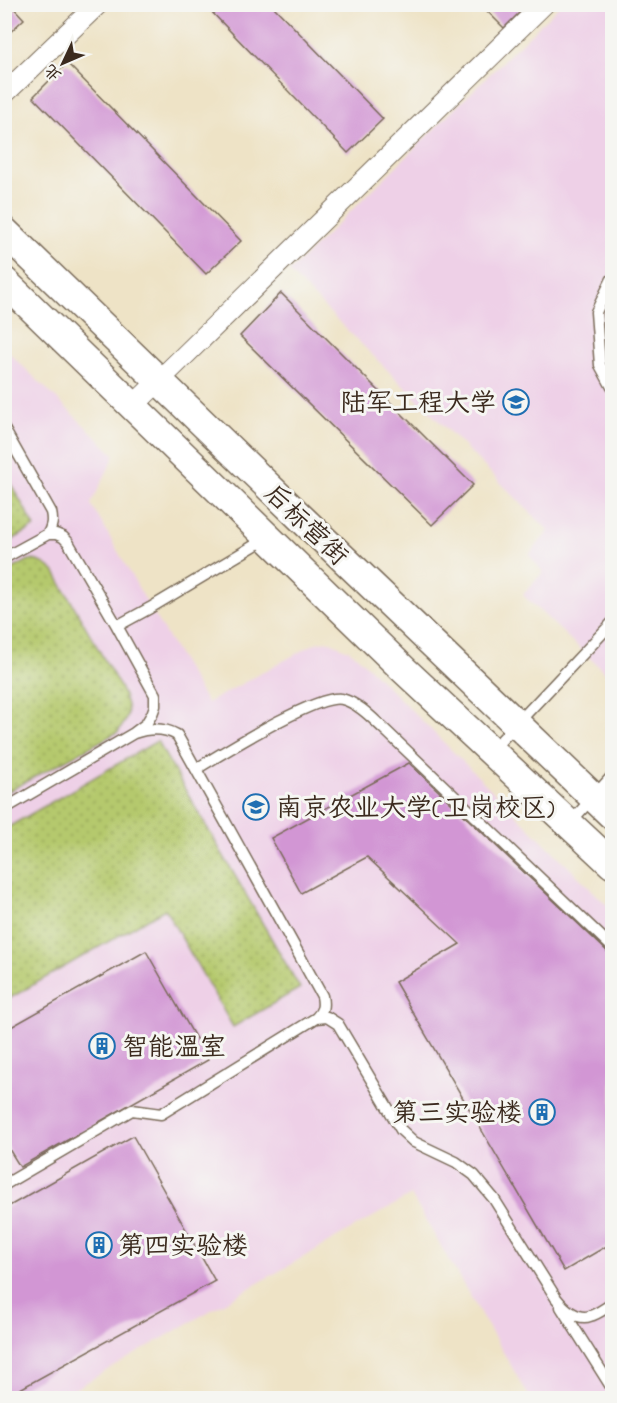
<svg xmlns="http://www.w3.org/2000/svg" width="617" height="1403" viewBox="0 0 617 1403" font-family="'Indie Flower','LXGW WenKai TC',sans-serif">
<style>
.built{fill:#eed0e7}
.grass{fill:url(#grass-dots);stroke:#787a46;stroke-width:1.5}
.building{fill:#d296d4}
.lines{fill:none;stroke-linecap:round;stroke-linejoin:round}
.lane-casing{stroke:#7a6b59;stroke-width:13}
.street-casing{stroke:#7a6b59;stroke-width:22}
.secondary-casing{stroke:#7a6b59;stroke-width:31}
.lane{stroke:#fff;stroke-width:10}
.street{stroke:#fff;stroke-width:20}
.secondary{stroke:#fff;stroke-width:28}
.labels{text-anchor:middle;stroke-width:6;stroke-linejoin:round;paint-order:stroke}
.poi-label{font-size:26px;fill:#3b2a1e;stroke:#f6f6f2;text-anchor:start}
.street-label{font-size:26px;fill:#3b2a1e;stroke:#f6f6f2}
</style>
<defs>
<pattern id="grass-dots" width="8" height="8" patternUnits="userSpaceOnUse" patternTransform="scale(1.5)"><rect width="8" height="8" fill="#b5c96d"/><path d="M2 2h.1M6 6h.1" fill="none" stroke="#94a359" stroke-width="1.8" stroke-linecap="round"/></pattern>
</defs>
<rect width="100%" height="100%" fill="#f6f6f2"/>
<filter id="ink" filterUnits="userSpaceOnUse"><feTurbulence type="fractalNoise" baseFrequency=".0167" numOctaves="2"/><feDisplacementMap in="SourceGraphic" scale="12" xChannelSelector="R" yChannelSelector="G"/><feConvolveMatrix kernelMatrix="1 2 1 2 8 2 1 2 1" color-interpolation-filters="sRGB"/></filter>
<filter id="wash" filterUnits="userSpaceOnUse"><feTurbulence type="fractalNoise" baseFrequency=".008" numOctaves="4" result="noise"/><feDisplacementMap in="SourceGraphic" scale="24" xChannelSelector="R" yChannelSelector="G"/><feGaussianBlur stdDeviation="1.35" result="paint"/><feColorMatrix in="noise" values="0 0 0 0 0 0 0 0 0 0 0 0 0 0 0 0 0 1.4 0 .05"/><feComposite in="paint" operator="in"/></filter>
<g filter="url(#wash)">
<rect width="100%" height="100%" fill="#eee3c6"/>
<!-- built -->
<path class="built" d="M560,5H612V679L523,595L543,572L529,555L549,531L289,272Z
M4,348L115,455L91,504L150,608L207,703L316,643L328,641L348,650L357,656L612,910V1398H530L411,1195L59,1398H5Z"/>
<!-- grass -->
<path class="grass" d="M5,473L35,527L5,544H4Z
M29,560C40,560 46,564 54,571L120,687C129,706 132,714 118,732L5,793V573Z
M157,741L300,988L233,1027L165,909L5,1001V829Z"/>
<g id="blocks">
<!-- building -->
<path class="building" d="M4,4H10L24,19L4,38Z
M204,4H271L383,119L348,153Z
M480,4H528L504,28Z
M67,63L241,241L206,274L33,97Z
M281,293L473,485L432,525L240,336Z
M409,763L612,956V1243L564,1271L395,982L460,944L367,857L301,893L271,838Z
M146,951L208,1060L20,1167L4,1141V1031Z
M133,1136L215,1281L4,1398V1209Z"/>
</g>
</g>
<g filter="url(#ink)">
<use href="#blocks" fill-opacity="0" stroke="#7a6b59" stroke-width="1.5"/>
<g class="lines">
<!-- lane casing -->
<g class="lane-casing">
<path id="lane" d="M612,279L596,312L600,365L612,387
M4,429L51,512C53,521 52,526 48,534
M4,558L48,534H56L63,537L68,542L117,626L155,695V706L152,714L146,724L134,733L4,809
M117,626L150,608L267,538
M491,751L612,623
M196,769C221,754 318,693 342,699C358,703 372,718 384,729L612,947
M569,824L612,776
M316,1018L327,1017L338,1024L401,1130L414,1142L456,1162L474,1175L494,1199L556,1298C563,1307 577,1321 590,1316C598,1314 605,1308 612,1304
M4,1185L132,1110L161,1114L316,1018C323,1011 324,1006 322,996L177,735C163,727 149,728 134,733
M561,1307L612,1388"/>
</g>
<!-- street casing -->
<g class="street-casing">
<path id="street" d="M4,94L98,4
M133,406L544,4"/>
</g>
<!-- secondary casing -->
<g class="secondary-casing">
<path id="secondary" d="M4,231L301,518L612,815
M4,281L403,669L612,864"/>
</g>
<!-- lane -->
<use href="#lane" class="lane"/>
<!-- street -->
<use href="#street" class="street"/>
<!-- secondary -->
<use href="#secondary" class="secondary"/>
</g>
</g>
<!-- icons -->
<defs>
<g id="university-ring" transform="scale(1.35)"><circle r="9.5" fill="#f6f6f2" stroke="#1f6fb2" stroke-width="1.5"/><path d="M0-5L7-2L0 1L-7-2ZM-4 1L0 2.5L4 1V4Q0 6-4 4Z" fill="#1f6fb2"/></g>
<g id="building-ring" transform="scale(1.35)"><circle r="9.5" fill="#f6f6f2" stroke="#1f6fb2" stroke-width="1.5"/><path d="M-4-6H4V6H1V3H-1V6H-4ZM-2.5-4.3h1.7v1.8h-1.7ZM.8-4.3h1.7v1.8H.8ZM-2.5-1h1.7V.8h-1.7ZM.8-1h1.7V.8H.8Z" fill="#1f6fb2"/></g>
</defs>
<g fill-rule="evenodd">
<use href="#university-ring" x="516" y="402"/>
<use href="#university-ring" x="256" y="807"/>
<use href="#building-ring" x="102" y="1046"/>
<use href="#building-ring" x="542" y="1112"/>
<use href="#building-ring" x="99" y="1245"/>
</g>
<g class="labels">
<!-- poi labels -->
<g class="poi-label">
<text x="496" y="411" text-anchor="end">陆军工程大学</text>
<text x="276" y="816">南京农业大学(卫岗校区)</text>
<text x="122" y="1055">智能温室</text>
<text x="522" y="1121" text-anchor="end">第三实验楼</text>
<text x="118" y="1254">第四实验楼</text>
</g>
<!-- street labels -->
<g class="street-label">
<text transform="translate(307 524) rotate(44)" y="9">后标营街</text>
</g>
</g>
<!-- margin -->
<rect width="617" height="1403" fill="none" stroke="#f6f6f2" stroke-width="24"/>
<!-- north arrow -->
<g transform="translate(63 63) rotate(226)" stroke="#f6f6f2" stroke-width="4.5" paint-order="stroke">
<path d="M0-4.5L10 22L0 15L-10 22Z" fill="#3b2a1e"/>
<text y="-9" font-size="16" font-weight="bold" text-anchor="middle" fill="#3b2a1e">北</text>
</g>
</svg>
